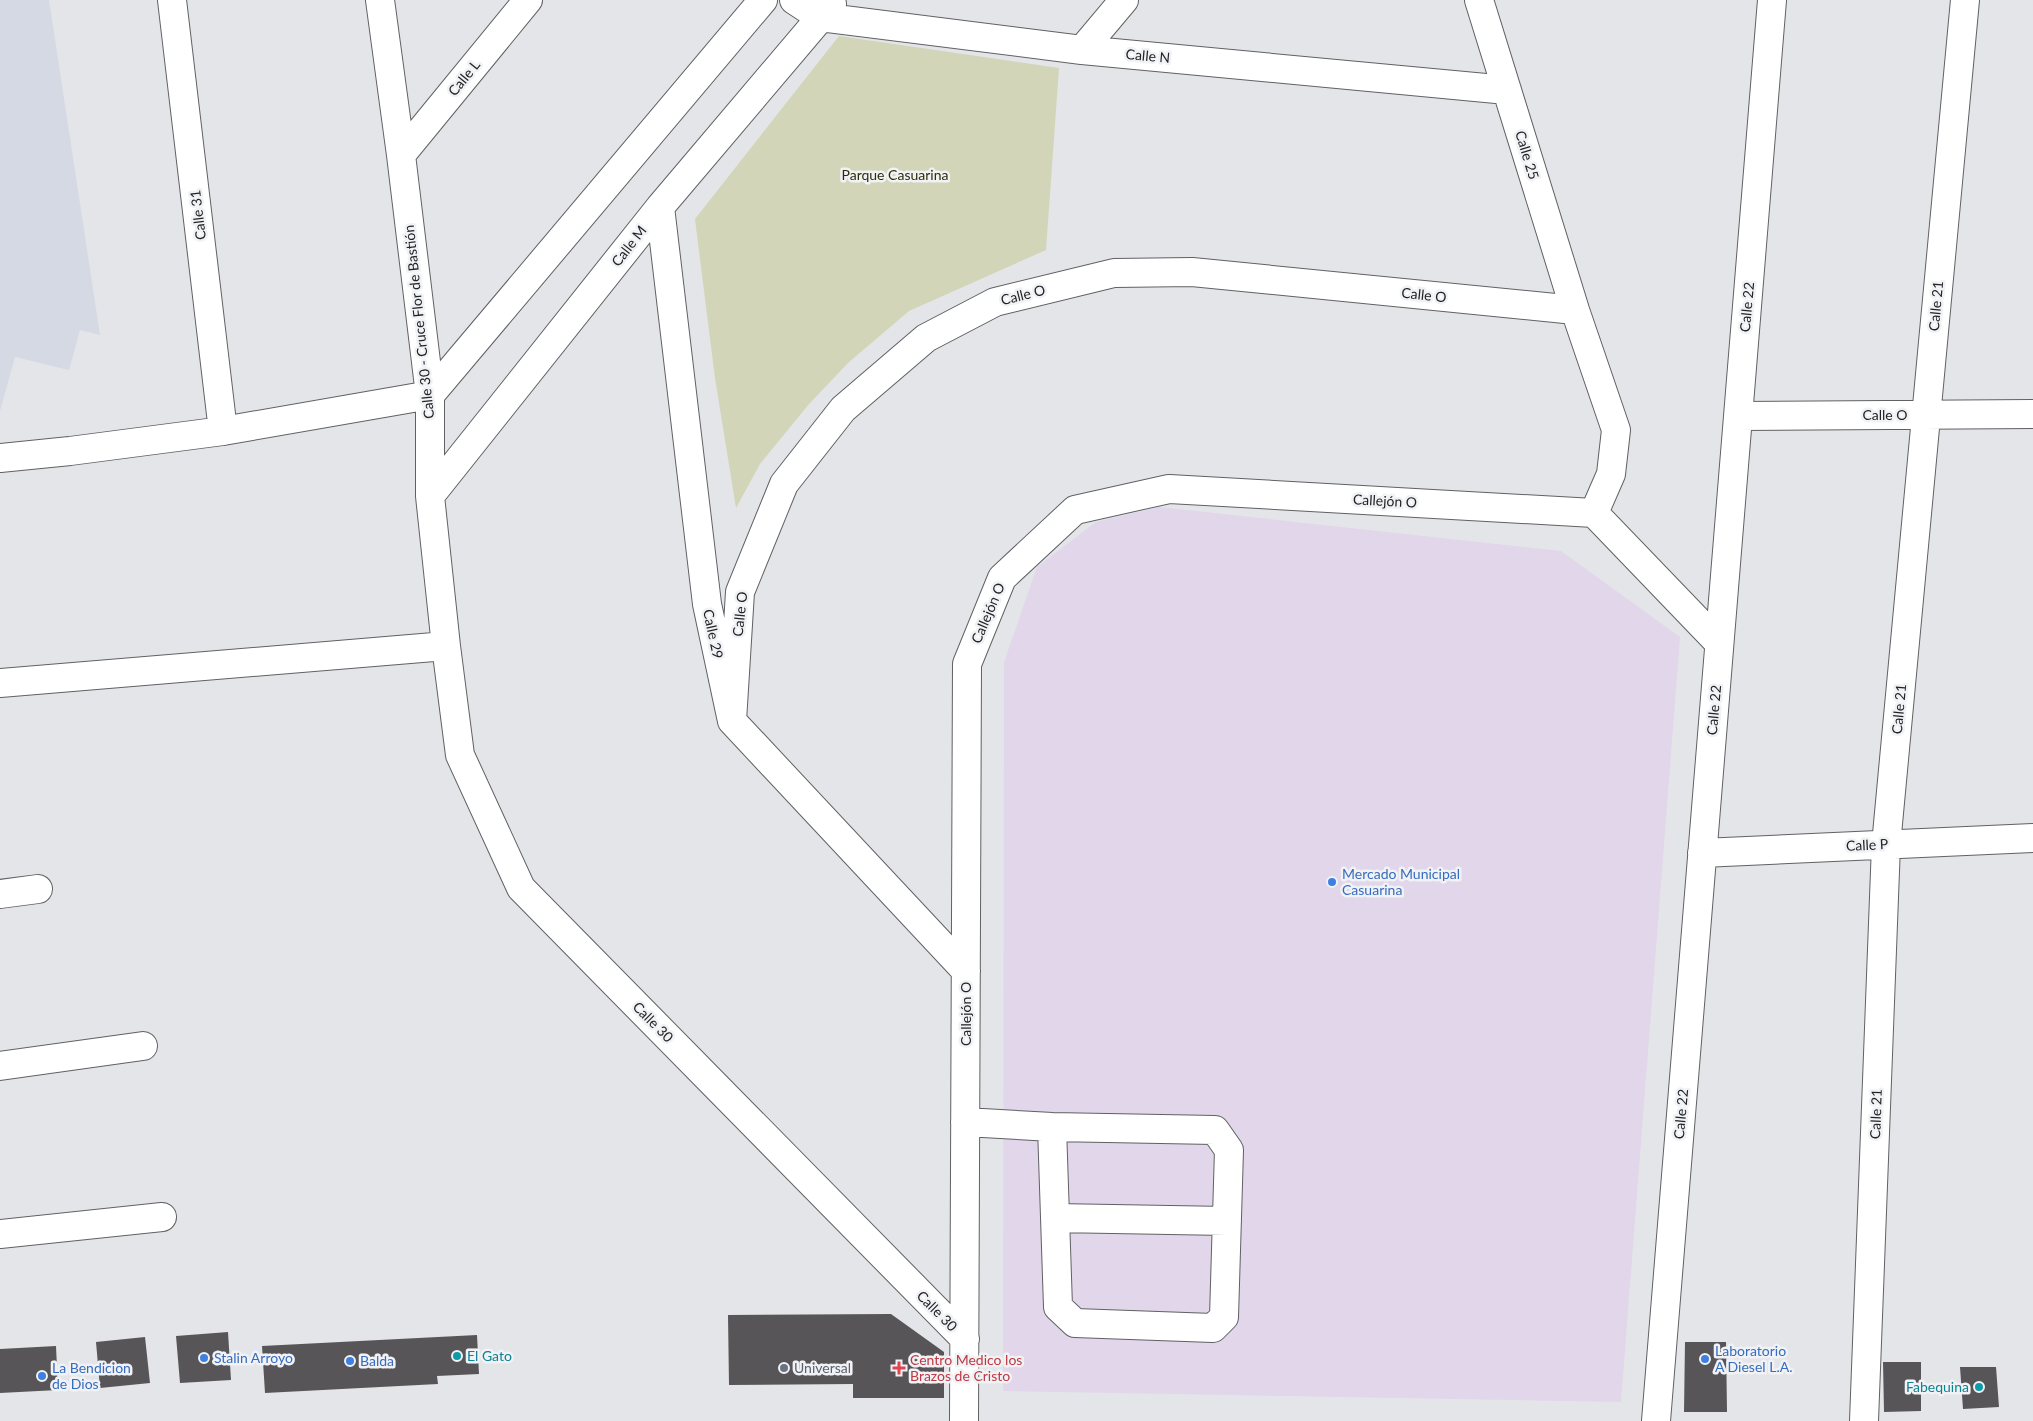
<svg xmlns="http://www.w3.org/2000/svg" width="2033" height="1421" viewBox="0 0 2033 1421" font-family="Lato,sans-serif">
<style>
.commercial{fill:#e1d6ea}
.built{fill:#d5d9e3}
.green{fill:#d2d5b7}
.building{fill:#575558}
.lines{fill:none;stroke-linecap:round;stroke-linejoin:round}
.minor-casing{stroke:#5f6163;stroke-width:30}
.minor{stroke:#fff;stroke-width:28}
.shop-dot{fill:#3f7fe0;stroke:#f1f2f5;stroke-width:2}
.culture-dot{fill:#0f9aa8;stroke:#f1f2f5;stroke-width:2}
.worship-dot{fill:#6b7280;stroke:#f1f2f5;stroke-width:2}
.health-dot{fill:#e0444e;stroke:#f1f2f5;stroke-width:2}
.labels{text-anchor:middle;stroke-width:5;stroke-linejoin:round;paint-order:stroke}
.street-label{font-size:14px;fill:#222324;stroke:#f1f2f5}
.park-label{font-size:14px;fill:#2b2d07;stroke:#f1f2f5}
.shop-label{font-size:14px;fill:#366cbe;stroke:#f1f2f5;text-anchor:start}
.culture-label{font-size:14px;fill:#0d838f;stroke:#f1f2f5;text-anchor:start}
.health-label{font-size:14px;fill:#be3a42;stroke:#f1f2f5;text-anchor:start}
.worship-label{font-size:14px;fill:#5b616d;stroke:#f1f2f5;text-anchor:start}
</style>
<rect width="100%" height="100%" fill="#e4e5e8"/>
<!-- commercial -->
<path class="commercial" d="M1159,507L1561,551L1680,637L1621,1402L1003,1391L1004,662L1037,567L1096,522Z"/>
<!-- built -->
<path class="built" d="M0,0H49L100,335L80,330L69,370L15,357L0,411Z"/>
<!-- green -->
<path class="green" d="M839,36L1059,68L1046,250L909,311L849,362L809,404L760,464L736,508L715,378L695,219Z"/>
<!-- building -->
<path class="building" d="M891,1314L944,1352V1398H853V1384L729,1385L728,1315Z
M228,1332L231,1380L180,1383L176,1336Z
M477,1335L479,1374L437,1376L438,1384L265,1393L262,1346Z
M145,1337L150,1383L100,1388L96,1342Z
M1685,1342H1726L1727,1412H1684Z
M56,1346L58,1390L0,1393V1349Z
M1883,1362H1921V1411L1884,1412Z
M1960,1367H1996L1999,1407L1963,1409Z"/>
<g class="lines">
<!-- minor casing -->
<g class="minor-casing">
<path id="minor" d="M172,0L223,431
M380,0L401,155L430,395V496L446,646L460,755L521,888L965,1339
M794,0L820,17L1082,50L1507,90
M1479,0L1575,310L1616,430L1611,474L1594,513
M1082,50L1124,0
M401,155L528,0
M660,207L707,604L732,721L966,971
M1738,416L2033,414
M0,458L70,451L223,431L430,395L763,0
M430,496L660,207L832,4
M1594,513L1719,643
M0,683L446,646
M732,721L740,592L784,484L843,409L926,338L995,302L1114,273L1192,272L1575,310
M1702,853L2033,838
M0,894L38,889
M0,1066L143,1046
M965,1122L1052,1127L1215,1130L1229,1150L1224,1317L1213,1328L1075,1323L1058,1307L1052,1127
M1055,1218L1227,1221
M0,1234L162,1217
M964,1421L967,664L1002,578L1075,510L1169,489L1594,513
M1656,1421L1772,0
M1864,1421L1886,845L1965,0"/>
</g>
<!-- minor -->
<use href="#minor" class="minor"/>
</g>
<!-- markers -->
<g class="shop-dot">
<circle cx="1332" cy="882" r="5"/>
<circle cx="204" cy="1358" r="5"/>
<circle cx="1705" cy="1359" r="5"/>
<circle cx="350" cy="1361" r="5"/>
<circle cx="42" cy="1376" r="5"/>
</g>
<g class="culture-dot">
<circle cx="457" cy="1356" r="5"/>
<circle cx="1979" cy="1387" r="5"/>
</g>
<circle class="worship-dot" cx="784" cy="1368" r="5"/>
<path class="health-dot" d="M896.5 1360.5h5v5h5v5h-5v5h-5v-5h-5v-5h5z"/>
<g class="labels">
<!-- street labels -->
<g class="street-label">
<text transform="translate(1148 56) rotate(5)" y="5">Calle N</text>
<text transform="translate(464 78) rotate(-51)" y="5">Calle L</text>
<text transform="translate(1527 155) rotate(73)" y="5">Calle 25</text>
<text transform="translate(198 215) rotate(-97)" y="5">Calle 31</text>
<text transform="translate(629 246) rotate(-52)" y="5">Calle M</text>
<text transform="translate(1023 295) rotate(-14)" y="5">Calle O</text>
<text transform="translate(1424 295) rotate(6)" y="5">Calle O</text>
<text transform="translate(1936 306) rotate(-85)" y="5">Calle 21</text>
<text transform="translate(1747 307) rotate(-85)" y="5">Calle 22</text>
<text transform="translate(419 322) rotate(-96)" y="5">Calle 30 - Cruce Flor de Bastión</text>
<text x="1885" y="420">Calle O</text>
<text transform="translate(1385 501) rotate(3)" y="5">Callejón O</text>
<text transform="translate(988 613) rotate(-67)" y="5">Callejón O</text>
<text transform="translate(740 614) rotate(-84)" y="5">Calle O</text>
<text transform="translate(713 634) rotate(78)" y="5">Calle 29</text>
<text transform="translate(1899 709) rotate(-85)" y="5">Calle 21</text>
<text transform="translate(1714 710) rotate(-85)" y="5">Calle 22</text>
<text transform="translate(1867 845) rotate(-3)" y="5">Calle P</text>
<text transform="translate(966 1014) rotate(-90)" y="5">Callejón O</text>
<text transform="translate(653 1022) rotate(45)" y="5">Calle 30</text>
<text transform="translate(1681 1114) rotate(-85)" y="5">Calle 22</text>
<text transform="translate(1876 1114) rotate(-88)" y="5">Calle 21</text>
<text transform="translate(937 1311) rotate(45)" y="5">Calle 30</text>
</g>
<!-- park labels -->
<g class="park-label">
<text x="895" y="180">Parque Casuarina</text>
</g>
<!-- shop labels -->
<g class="shop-label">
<text x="1342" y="879">Mercado Municipal<tspan x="1342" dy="16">Casuarina</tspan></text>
<text x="1715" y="1356">Laboratorio<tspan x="1715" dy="16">A Diesel L.A.</tspan></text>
<text x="214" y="1363">Stalin Arroyo</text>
<text x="360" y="1366">Balda</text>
<text x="52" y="1373">La Bendicion<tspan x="52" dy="16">de Dios</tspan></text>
</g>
<!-- culture labels -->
<g class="culture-label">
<text x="467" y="1361">El Gato</text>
<text x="1969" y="1392" text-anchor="end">Fabequina</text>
</g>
<!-- health labels -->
<g class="health-label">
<text x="910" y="1365">Centro Medico los<tspan x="910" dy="16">Brazos de Cristo</tspan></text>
</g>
<!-- worship labels -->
<g class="worship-label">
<text x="794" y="1373">Universal</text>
</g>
</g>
</svg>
